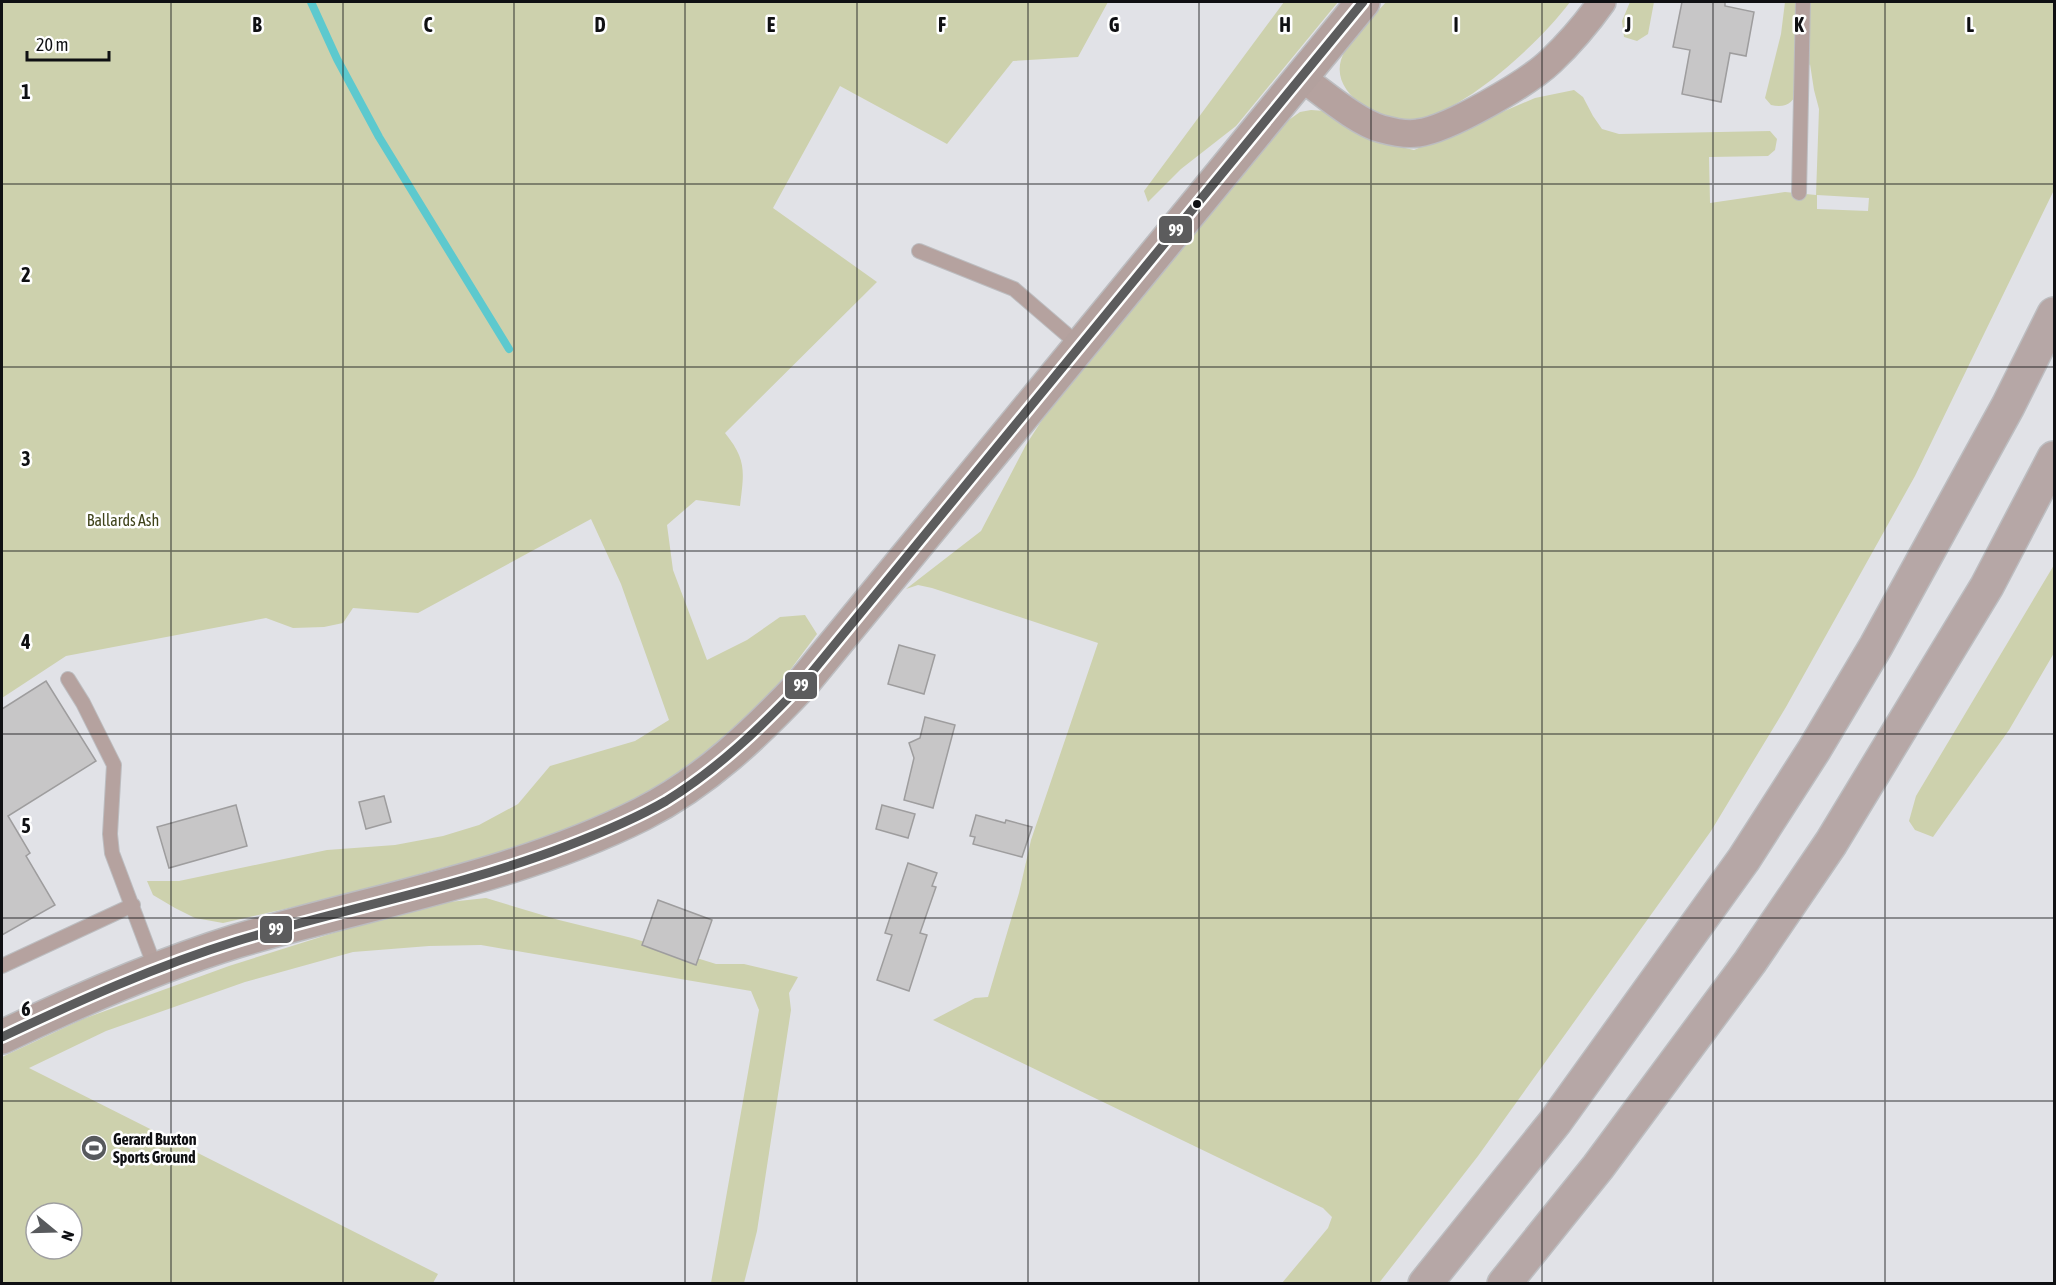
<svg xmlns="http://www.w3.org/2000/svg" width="2056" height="1285" viewBox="0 0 2056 1285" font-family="'Asap Condensed',sans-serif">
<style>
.green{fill:#cdd1ad;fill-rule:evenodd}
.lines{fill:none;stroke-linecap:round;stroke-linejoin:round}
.stream{stroke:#5dc9ce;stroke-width:8}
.building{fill:#c7c6c7;stroke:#9e9d9e;stroke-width:1.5}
.lane-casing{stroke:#bcbdc0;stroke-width:16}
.street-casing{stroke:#bcbdc0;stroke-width:30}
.secondary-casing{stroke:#bcbdc0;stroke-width:36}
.highway-casing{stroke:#bcbdc0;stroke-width:36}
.lane{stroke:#b5a29f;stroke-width:14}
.street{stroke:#b5a29f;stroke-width:27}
.secondary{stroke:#b3a19e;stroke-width:33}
.highway{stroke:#b6a7a6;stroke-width:33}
.bus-1-casing{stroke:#fff;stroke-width:14}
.bus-1{stroke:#5c5c5d;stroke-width:9}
.grid{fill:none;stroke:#0f1013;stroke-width:1.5;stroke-opacity:0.55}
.bus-dot{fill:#0f1013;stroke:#fff;stroke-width:2}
.labels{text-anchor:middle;stroke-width:5;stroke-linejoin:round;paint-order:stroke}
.park-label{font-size:16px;fill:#40441c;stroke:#fff}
.poi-label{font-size:16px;font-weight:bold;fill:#0f1013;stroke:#fff;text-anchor:start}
.grid-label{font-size:20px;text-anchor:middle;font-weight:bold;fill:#0f1013;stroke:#fff;stroke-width:5;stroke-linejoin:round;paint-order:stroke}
.line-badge{stroke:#fff;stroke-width:2}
.badge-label{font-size:16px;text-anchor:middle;font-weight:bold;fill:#fff}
</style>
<rect width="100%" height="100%" fill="#e1e2e7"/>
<!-- green -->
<path class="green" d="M2,2H1108L1078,57L1013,61L947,144L840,86L773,208L877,282L725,433C747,460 744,472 740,506L696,500L667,525L673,570L707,660L747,640L780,617L805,615L817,634L779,685L742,723L683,769L641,796L579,825L509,851L430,871L359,892L223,923L195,918L175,908L153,895L147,881H179L327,850L395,845L443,836L479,825L518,804L550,766L635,741L669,720L621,584L591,519L418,613L353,608L343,623L324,627L293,628L266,618L66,656L2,698Z
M1284,2H1338L1236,126L1181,169L1148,202L1144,191Z
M1386,2H1570C1540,42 1470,107 1420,119C1388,127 1330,97 1341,60C1347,41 1373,17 1386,2Z
M1630,2H1654L1648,34L1637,41L1624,37L1622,21Z
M1785,2H2054V190L1915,476L1786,707L1711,831L1478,1156L1379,1283H1282L1328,1228L1332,1217L1323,1208L933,1020L975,998L988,997L1019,893L1031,840L1098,643L932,588L918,585L906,589L981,531L1026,445L1042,420L1286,122L1300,112L1311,110L1325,111L1388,144L1414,150L1535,98L1574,90L1583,97L1593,116L1602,129L1619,134L1770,131L1777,139L1775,150L1768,156L1709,157L1710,203L1785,192L1816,195L1819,109L1814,90L1810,64C1798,83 1799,112 1771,105L1765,98L1781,34ZM1817,195L1869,198L1868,211L1817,209Z
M2054,565V653L2009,730L1933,837L1915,830L1909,821L1916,796Z
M486,898L559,920L632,938L716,964H744L798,977L789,993L791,1010L757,1231L744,1283H711L759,1010L751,991L481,945L429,946L353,952L245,982L106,1031L29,1068L438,1274L433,1283L2,1284V1057L83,1019L229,966L422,905ZM36,1213H72V1249H36Z"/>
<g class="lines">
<!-- stream -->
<path class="stream" d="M311,2L337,59L379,137L509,349"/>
</g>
<!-- building -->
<path class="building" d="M1682,2H1725V6L1754,12L1746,56L1730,53L1721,102L1682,94L1690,50L1673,47Z
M899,645L935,655L924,694L888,684Z
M46,681L96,761L8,816L30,853L26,856L55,905L2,935V709Z
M925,717L955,725L933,808L904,800L914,758L909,743L920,738Z
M384,796L391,822L366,829L359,802Z
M236,805L247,846L169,868L157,827Z
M882,805L915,814L908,838L876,829Z
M976,815L1005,823L1006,820L1032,827L1022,857L973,844L975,837L970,836Z
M908,863L937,873L932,886L936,887L920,933L927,935L909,991L877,980L892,935L885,933Z
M658,900L712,920L696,965L642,945Z"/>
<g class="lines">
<!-- lane casing -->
<g class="lane-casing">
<path id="lane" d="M1799,193L1803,2
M919,251L1014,289L1079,345
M68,679L83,703L114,765L110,834L112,853L156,970
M2,966L133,905"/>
</g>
<!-- street casing -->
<g class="street-casing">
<path id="street" d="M1301,77C1322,92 1358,123 1382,129C1393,132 1407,135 1418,133C1449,129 1528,83 1551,61C1570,43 1587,23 1602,2"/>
</g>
<!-- secondary casing -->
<g class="secondary-casing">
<path id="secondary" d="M2,1037C77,1001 156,966 237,941C371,901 517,877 642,814C705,782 756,733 803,683L1363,2"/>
</g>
<!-- highway casing -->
<g class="highway-casing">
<path id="highway" d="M1425,1284L1555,1122L1744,859L1814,750L1876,646L2008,406L2054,314
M1504,1284L1598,1167L1750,962L1831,843L1987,586L2054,458"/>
</g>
<!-- lane -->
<use href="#lane" class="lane"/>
<!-- street -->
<use href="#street" class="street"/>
<!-- secondary -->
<use href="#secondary" class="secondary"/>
<!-- highway -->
<use href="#highway" class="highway"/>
<!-- bus-1 casing -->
<g class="bus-1-casing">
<path id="bus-1" d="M2,1037C78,1001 156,966 237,941C346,908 460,887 567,846C601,833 635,819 666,801C718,769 761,727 803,683L1363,2"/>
</g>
<!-- bus-1 -->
<use href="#bus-1" class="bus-1"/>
</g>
<!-- grid -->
<path class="grid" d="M171,2V1284M343,2V1284M514,2V1284M685,2V1284M857,2V1284M1028,2V1284M1199,2V1284M1371,2V1284M1542,2V1284M1713,2V1284M1885,2V1284M2,184H2054M2,367H2054M2,551H2054M2,734H2054M2,918H2054M2,1101H2054"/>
<!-- icons -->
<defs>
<g id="stadium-disc" transform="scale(1.35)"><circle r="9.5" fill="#585a5d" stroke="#fff"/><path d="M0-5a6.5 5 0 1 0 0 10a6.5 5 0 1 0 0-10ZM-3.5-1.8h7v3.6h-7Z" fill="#fff"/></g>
</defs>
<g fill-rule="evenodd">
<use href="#stadium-disc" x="94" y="1148"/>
</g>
<!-- markers -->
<circle class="bus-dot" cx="1197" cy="204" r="5"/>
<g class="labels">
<!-- park labels -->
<g class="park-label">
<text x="123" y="526">Ballards Ash</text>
</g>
<!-- poi labels -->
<g class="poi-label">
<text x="113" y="1145">Gerard Buxton<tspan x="113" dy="18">Sports Ground</tspan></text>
</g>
</g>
<g class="grid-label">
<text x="257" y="32">B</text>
<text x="428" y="32">C</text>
<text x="600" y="32">D</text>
<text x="771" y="32">E</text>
<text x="942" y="32">F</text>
<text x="1114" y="32">G</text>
<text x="1285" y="32">H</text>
<text x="1456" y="32">I</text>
<text x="1628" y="32">J</text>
<text x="1799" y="32">K</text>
<text x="1970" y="32">L</text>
<text x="26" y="99">1</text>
<text x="26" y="282">2</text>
<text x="26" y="466">3</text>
<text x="26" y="649">4</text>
<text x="26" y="833">5</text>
<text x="26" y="1016">6</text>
</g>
<g class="line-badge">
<rect x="1158" y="215" width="35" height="29" rx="6" fill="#5c5c5d"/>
<rect x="784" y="671" width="34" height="29" rx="6" fill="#5c5c5d"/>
<rect x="259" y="915" width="34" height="29" rx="6" fill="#5c5c5d"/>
</g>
<g class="badge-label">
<text x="1176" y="236">99</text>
<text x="801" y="691">99</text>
<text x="276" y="935">99</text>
</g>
<!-- border -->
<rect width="2056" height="1285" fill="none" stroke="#0f1013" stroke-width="6"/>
<!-- north arrow -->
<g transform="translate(54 1231) rotate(109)"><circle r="28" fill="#ffffff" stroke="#9f9fa1" stroke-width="1.5"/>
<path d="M0-4.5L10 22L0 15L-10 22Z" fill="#585a5d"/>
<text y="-9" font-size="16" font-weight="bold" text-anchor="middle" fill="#0f1013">N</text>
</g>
<!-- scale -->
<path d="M27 51v9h82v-9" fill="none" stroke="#0f1013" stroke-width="3"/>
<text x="36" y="51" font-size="18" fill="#0f1013" stroke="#ffffff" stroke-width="4.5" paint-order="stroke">20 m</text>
</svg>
